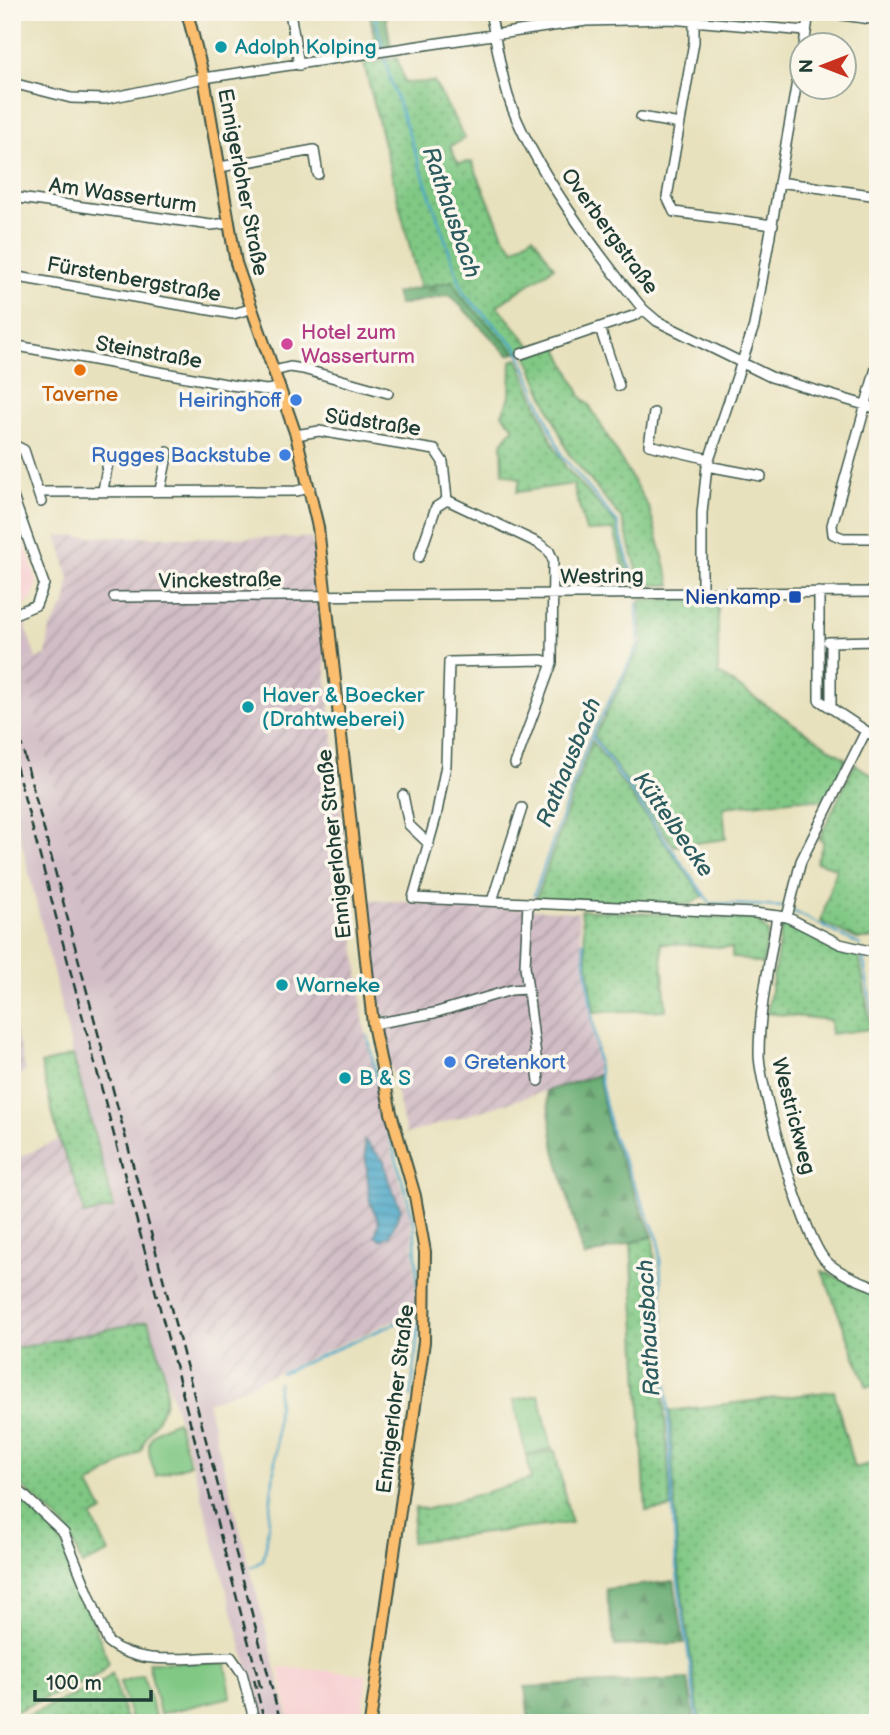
<svg xmlns="http://www.w3.org/2000/svg" width="890" height="1735" viewBox="0 0 890 1735" font-family="'Balsamiq Sans',sans-serif">
<style>
.built{fill:#f7cfd2}
.industrial{fill:url(#industrial-furrows)}
.railway{fill:#d2bdc6}
.grass{fill:url(#grass-dots);stroke:#50825c;stroke-width:2}
.forest{fill:url(#forest-firs);stroke:#447453;stroke-width:2}
.garden{fill:#80c884;stroke:#50825c;stroke-width:2}
.water{fill:url(#water-rules);stroke:#34727e;stroke-width:2}
.lines{fill:none;stroke-linecap:round;stroke-linejoin:round}
.stream{stroke:#49a6c8;stroke-width:2.5}
.minor-casing{stroke:#3d5649;stroke-width:12}
.major-casing{stroke:#3d5649;stroke-width:14}
.minor{stroke:#fff;stroke-width:9}
.major{stroke:#fbbd6e;stroke-width:10}
.rail{stroke:#1f3d34;stroke-width:2.5;stroke-dasharray:10 5;stroke-linecap:butt}
.culture-dot{fill:#0f9aa8;stroke:#fbf7ec;stroke-width:2.5}
.hotel-dot{fill:#d1479c;stroke:#fbf7ec;stroke-width:2.5}
.food-dot{fill:#e8710a;stroke:#fbf7ec;stroke-width:2.5}
.shop-dot{fill:#3f7fe0;stroke:#fbf7ec;stroke-width:2.5}
.transit-dot{fill:#1a4fb4;stroke:#fbf7ec;stroke-width:2.5}
.labels{text-anchor:middle;stroke-width:7;stroke-linejoin:round;paint-order:stroke}
.culture-label{font-size:21px;fill:#0d838f;stroke:#fbf7ec;text-anchor:start}
.street-label{font-size:21px;fill:#1f3d34;stroke:#fbf7ec}
.hotel-label{font-size:21px;fill:#b23c85;stroke:#fbf7ec;text-anchor:start}
.food-label{font-size:21px;fill:#c56008;stroke:#fbf7ec}
.shop-label{font-size:21px;fill:#366cbe;stroke:#fbf7ec;text-anchor:end}
.transit-label{font-size:21px;fill:#164399;stroke:#fbf7ec;text-anchor:end}
.water-label{font-size:23px;font-style:italic;fill:#2c5c60;stroke:#fbf7ec}
</style>
<defs>
<pattern id="industrial-furrows" width="10" height="10" patternUnits="userSpaceOnUse" patternTransform="scale(1.75)"><rect width="10" height="10" fill="#d2bdc6"/><path d="M-1 1l2-2M0 10L10 0M9 11l2-2" fill="none" stroke="#aa9ba2"/></pattern>
<pattern id="grass-dots" width="8" height="8" patternUnits="userSpaceOnUse" patternTransform="scale(1.75)"><rect width="8" height="8" fill="#80c884"/><path d="M2 2h.1M6 6h.1" fill="none" stroke="#68a46d" stroke-width="1.8" stroke-linecap="round"/></pattern>
<pattern id="forest-firs" width="22" height="20" patternUnits="userSpaceOnUse" patternTransform="scale(1.75)"><rect width="22" height="20" fill="#68ac72"/><path d="M5 1l3.5 6h-7zM16 11l3.5 6h-7z" fill="#558d5e"/></pattern>
<pattern id="water-rules" width="6" height="5" patternUnits="userSpaceOnUse" patternTransform="scale(1.75)"><rect width="6" height="5" fill="#49a6c8"/><path d="M0 2.5h6" fill="none" stroke="#3c88a3"/></pattern>
</defs>
<rect width="100%" height="100%" fill="#fbf7ec"/>
<filter id="ink" filterUnits="userSpaceOnUse"><feTurbulence type="fractalNoise" baseFrequency=".0143" numOctaves="2"/><feDisplacementMap in="SourceGraphic" scale="14" xChannelSelector="R" yChannelSelector="G"/><feConvolveMatrix kernelMatrix="1 2 1 2 8 2 1 2 1" color-interpolation-filters="sRGB"/></filter>
<filter id="wash" filterUnits="userSpaceOnUse"><feTurbulence type="fractalNoise" baseFrequency=".00686" numOctaves="4" result="noise"/><feDisplacementMap in="SourceGraphic" scale="28" xChannelSelector="R" yChannelSelector="G"/><feGaussianBlur stdDeviation="1.57" result="paint"/><feColorMatrix in="noise" values="0 0 0 0 0 0 0 0 0 0 0 0 0 0 0 0 0 1.4 0 .05"/><feComposite in="paint" operator="in"/></filter>
<g filter="url(#wash)">
<rect width="100%" height="100%" fill="#e8e1bd"/>
<!-- built -->
<path class="built" d="M12,509L38,583L31,600L20,608L12,589Z
M279,1667L367,1674L361,1723H291Z"/>
<!-- industrial -->
<path class="industrial" d="M58,536L312,538L363,1018L381,1114L411,1220L417,1310L225,1396L221,1327L192,1331L22,662L46,656L50,629L66,603L69,579Z
M369,900L578,912L598,1075L406,1134L383,1032Z
M12,1018L26,1071L18,1076L20,1084L12,1087Z
M59,1140L81,1197L84,1215L114,1208L148,1321L12,1349V1147L17,1158Z"/>
<!-- railway -->
<path class="railway" d="M23,619L36,658L22,662L192,1330L221,1326L225,1396L207,1402L290,1723H262L199,1486L114,1208L73,1055L12,802V620Z"/>
<!-- grass -->
<path class="grass" d="M397,58L405,83L434,82L465,138L450,147L458,163L472,162L503,235L514,249L533,236L554,267L497,306L533,348L516,353L461,297L453,281L420,288L364,64Z
M557,346L582,398L588,403L649,508L671,585H642L622,519L568,453L527,356Z
M518,359L554,446L566,468L617,525L632,584L628,585L614,530L586,531L573,484L517,492L520,479L503,473L502,443L514,427L502,414L510,396L511,361Z
M718,599V673L846,759L827,801L799,799L723,807L726,839L674,846L594,737L643,642L640,600Z
M592,741L703,896L689,905L536,899Z
M855,764L878,779V939H857L821,922L836,868L816,862L824,842L819,839Z
M581,910L756,919L768,932L763,964L732,957V948L661,943L666,1010L594,1012Z
M789,923L839,948L859,954L871,1029L831,1034L830,1020L767,1013L782,926Z
M73,1055L114,1208L84,1215L81,1197L59,1140L41,1064Z
M653,1236L671,1508L646,1511L631,1243Z
M822,1271L878,1294V1385L867,1387Z
M148,1321C156,1349 175,1384 161,1412C154,1429 147,1429 141,1451L89,1485L103,1511L92,1517L109,1553L82,1565L67,1528L12,1477V1349Z
M834,1391L854,1468L878,1462V1723H700L678,1565L670,1411Z
M555,1451L571,1523L411,1542L415,1508L428,1509L531,1479L527,1457Z
M12,1492L43,1515L60,1535L109,1663L100,1674L12,1713Z
M112,1673L127,1723H12L102,1682Z"/>
<!-- forest -->
<path class="forest" d="M369,12H385L391,47L377,49Z
M453,281L461,297L516,353L508,355L450,295L399,305L395,293Z
M598,1075L610,1135L653,1236L584,1257L555,1150L546,1091Z
M674,1581L684,1643L615,1646L606,1589Z
M688,1679L695,1723H529L525,1687Z"/>
<!-- garden -->
<path class="garden" d="M539,1395L552,1449L526,1455L514,1400Z
M177,1421L190,1464L156,1476C145,1445 143,1433 177,1421Z
M148,1662L226,1663L231,1697L160,1714Z
M143,1675L157,1723H132L120,1682Z"/>
<!-- water -->
<path class="water" d="M364,1140L384,1161L389,1183L401,1209L390,1235L381,1240L375,1236L379,1222L370,1202Z"/>
<g class="lines">
<!-- stream -->
<path class="stream" d="M374,12L390,79L464,294L518,349L562,456L617,522L635,584
M592,736L710,903L785,907
M534,895L589,740L639,644L637,602
M791,910L860,945
M583,942L600,1078L612,1134L659,1241L676,1565L698,1723
M862,951L874,1023L878,1027
M281,1373L419,1313L414,1221L383,1113L368,1036
M411,1397L419,1321
M252,1567L263,1560L266,1546L276,1451L278,1382"/>
</g>
</g>
<g filter="url(#ink)">
<g class="lines">
<!-- minor casing -->
<g class="minor-casing">
<path id="minor" d="M290,12L299,65
M490,12C496,40 500,69 508,96C528,160 600,258 643,309L657,321L771,377L878,409
M694,12V42L667,197L674,212L773,225
M821,12L878,20
M804,46L809,12
M12,83L71,98L105,99L204,78L586,21L670,19L806,31
M641,117L680,124
M220,167L314,150L318,174
M779,182L878,196
M12,197L211,225L229,223
M12,276L233,314L250,309
M600,328L619,386
M12,345L231,385L266,390L280,388
M521,354L636,315L643,309
M878,361L832,525L833,534L843,538H878
M274,371L290,367L303,369L388,393
M654,413L649,445L709,459
M296,435L319,431L435,450L443,462L447,500
M12,444L24,450L41,502
M707,466L761,476
M103,490L109,457
M160,490L168,452
M38,492L296,491L310,488
M12,494L44,584L36,605L12,615
M447,500L538,543L549,551L553,560L552,663L515,764
M419,557L436,507L447,500
M819,592V700L878,739
M702,593V513L707,466L754,326L802,53
M114,597L878,592
M828,642L878,641
M831,642V708
M552,663L542,660L449,662L446,765L436,817L413,898L754,913L787,917L840,944L878,953
M403,795L409,825L429,844
M492,901L522,808
M528,903L525,966L539,1081
M777,916C770,961 759,1008 759,1054C759,1086 805,1241 826,1261C839,1274 861,1281 878,1288
M787,917L801,861L866,731
M373,1024L434,1013L511,990L526,989
M12,1484L64,1533L108,1642C140,1668 191,1656 231,1657L242,1673L255,1723"/>
</g>
<!-- major casing -->
<g class="major-casing">
<path id="major" d="M187,12L204,78L236,263L296,435L318,527L373,1024L391,1113L415,1196L425,1252L424,1342L370,1723"/>
</g>
<!-- minor -->
<use href="#minor" class="minor"/>
<!-- major -->
<use href="#major" class="major"/>
<!-- rail -->
<path class="rail" d="M12,709L281,1723
M12,751L261,1689
M254,1679L265,1723"/>
</g>
</g>
<!-- markers -->
<g class="culture-dot">
<circle cx="221" cy="47" r="7"/>
<circle cx="248" cy="707" r="7"/>
<circle cx="282" cy="985" r="7"/>
<circle cx="345" cy="1078" r="7"/>
</g>
<circle class="hotel-dot" cx="287" cy="344" r="7"/>
<circle class="food-dot" cx="80" cy="370" r="7"/>
<g class="shop-dot">
<circle cx="296" cy="400" r="7"/>
<circle cx="285" cy="455" r="7"/>
<circle cx="450" cy="1062" r="7"/>
</g>
<rect class="transit-dot" x="788" y="590" width="14" height="14" rx="3.5"/>
<g class="labels">
<!-- culture labels -->
<g class="culture-label">
<text x="235" y="54">Adolph Kolping</text>
<text x="262" y="702">Haver &amp; Boecker<tspan x="262" dy="24">(Drahtweberei)</tspan></text>
<text x="296" y="992">Warneke</text>
<text x="359" y="1085">B &amp; S</text>
</g>
<!-- street labels -->
<g class="street-label">
<text transform="translate(243 182) rotate(79)" y="7">Ennigerloher Straße</text>
<text transform="translate(123 195) rotate(8)" y="7">Am Wasserturm</text>
<text transform="translate(610 231) rotate(54)" y="7">Overbergstraße</text>
<text transform="translate(134 279) rotate(10)" y="7">Fürstenbergstraße</text>
<text transform="translate(149 352) rotate(10)" y="7">Steinstraße</text>
<text transform="translate(373 422) rotate(8)" y="7">Südstraße</text>
<text transform="translate(602 576) rotate(-1)" y="7">Westring</text>
<text transform="translate(220 580) rotate(-1)" y="7">Vinckestraße</text>
<text transform="translate(334 844) rotate(-96)" y="7">Ennigerloher Straße</text>
<text transform="translate(794 1116) rotate(75)" y="7">Westrickweg</text>
<text transform="translate(395 1399) rotate(-83)" y="7">Ennigerloher Straße</text>
</g>
<!-- hotel labels -->
<g class="hotel-label">
<text x="301" y="339">Hotel zum<tspan x="301" dy="24">Wasserturm</tspan></text>
</g>
<!-- food labels -->
<g class="food-label">
<text x="80" y="401">Taverne</text>
</g>
<!-- shop labels -->
<g class="shop-label">
<text x="282" y="407">Heiringhoff</text>
<text x="271" y="462">Rugges Backstube</text>
<text x="464" y="1069" text-anchor="start">Gretenkort</text>
</g>
<!-- transit labels -->
<g class="transit-label">
<text x="781" y="604">Nienkamp</text>
</g>
<!-- water labels -->
<g class="water-label">
<text transform="translate(452 212) rotate(71)" y="8">Rathausbach</text>
<text transform="translate(568 762) rotate(-68)" y="8">Rathausbach</text>
<text transform="translate(674 824) rotate(55)" y="8">Küttelbecke</text>
<text transform="translate(648 1328) rotate(-93)" y="8">Rathausbach</text>
</g>
</g>
<!-- margin -->
<rect width="890" height="1735" fill="none" stroke="#fbf7ec" stroke-width="42"/>
<!-- north arrow -->
<g transform="translate(823 66) rotate(270)"><circle r="33" fill="#fbf7ec" stroke="#a3ada2" stroke-width="2"/>
<path d="M0-5L12 26L0 18L-12 26Z" fill="#c8321e"/>
<text y="-10" font-size="19" font-weight="bold" text-anchor="middle" fill="#1f3d34">N</text>
</g>
<!-- scale -->
<path d="M35 1690v10h116v-10" fill="none" stroke="#1f3d34" stroke-width="3.5"/>
<text x="46" y="1690" font-size="21" fill="#1f3d34" stroke="#fbf7ec" stroke-width="5" paint-order="stroke">100 m</text>
</svg>
